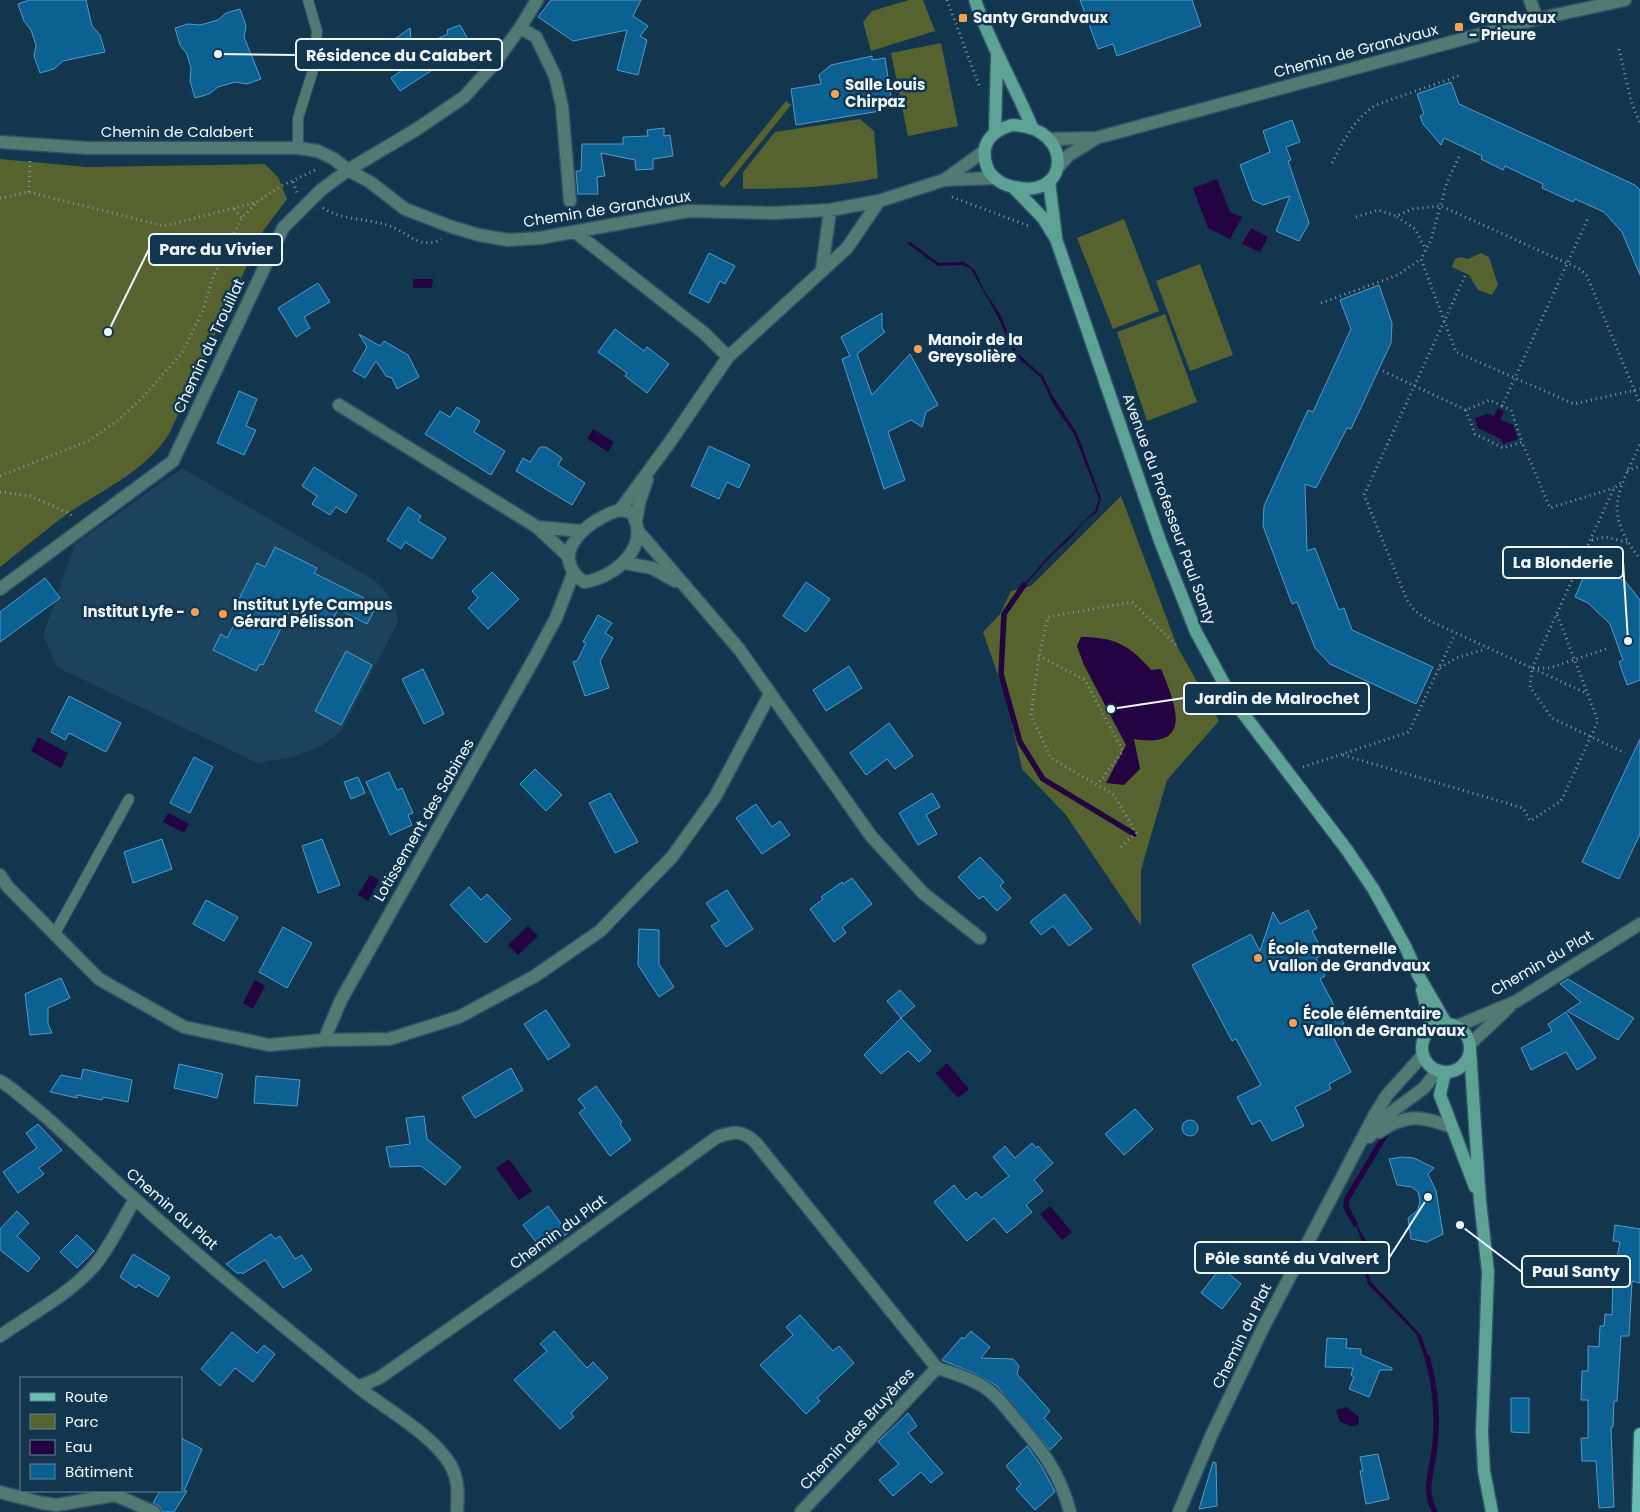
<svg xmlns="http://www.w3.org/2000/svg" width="1640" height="1512" viewBox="0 0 1640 1512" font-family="Poppins,sans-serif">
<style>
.built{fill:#1b435e}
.green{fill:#56632f}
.water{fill:#230341}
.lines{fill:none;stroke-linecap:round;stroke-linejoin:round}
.stream{stroke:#230341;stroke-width:5.5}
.building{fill:#0b6191;stroke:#559aca}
.service-casing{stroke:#305166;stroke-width:12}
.minor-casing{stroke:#305166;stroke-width:15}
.secondary-casing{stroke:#305166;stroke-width:15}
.primary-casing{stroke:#305166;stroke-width:15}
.path{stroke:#8096a4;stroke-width:3;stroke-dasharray:1 4;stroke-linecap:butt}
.service{stroke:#507a72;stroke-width:10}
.minor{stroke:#507a72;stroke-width:12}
.secondary{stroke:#5da295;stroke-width:12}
.primary{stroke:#65c0b1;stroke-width:12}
.poi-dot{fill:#f9a04c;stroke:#11364e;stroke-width:2}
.labels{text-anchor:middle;stroke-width:5;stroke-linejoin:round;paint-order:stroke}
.poi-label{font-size:15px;font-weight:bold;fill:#eff6fb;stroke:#11364e;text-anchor:start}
.street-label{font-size:15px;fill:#eff6fb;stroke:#11364e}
.leader{fill:none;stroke:#eff6fb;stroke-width:2}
.callout-dot{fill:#eff6fb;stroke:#11364e;stroke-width:2}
.callout{fill:#11364e;stroke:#eff6fb;stroke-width:2}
.callout-label{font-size:16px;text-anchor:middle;font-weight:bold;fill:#eff6fb}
</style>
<rect width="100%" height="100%" fill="#11364e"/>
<!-- built -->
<path class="built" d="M182,468L374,580L384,589L395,605L398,622L341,731L321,746L293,757L257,763L57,667L43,635L75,544Z"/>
<!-- green -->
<path class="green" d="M909,0H923L935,31L871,51L863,22L872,11Z
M941,43L958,126L908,136L891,53Z
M786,101L791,105L724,188L719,184Z
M860,119L874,131L878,178C833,187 789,189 743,189V172L775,132Z
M0,159L87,167L265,164L278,177L287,199L263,231L169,434C145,471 106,488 70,512C46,529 23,549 0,567Z
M1124,219L1159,311L1113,329L1077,238Z
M1481,253L1489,257L1498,285L1492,295L1478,290L1469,275L1452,267L1455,259L1461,257L1468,259Z
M1200,264L1233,355L1190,371L1156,281Z
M1165,314L1197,402L1147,421L1117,332Z
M1121,496L1177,646L1219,721L1167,780L1141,870V926L1066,815L1022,769L1006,698L983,632L1000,614L1011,591L1031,586Z"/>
<!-- water -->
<path class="water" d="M1217,179L1230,212L1242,217L1230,239L1208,228L1193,188Z
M1251,228L1268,237L1260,252L1242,244Z
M910,242L939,263L964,262L974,269L985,292L1000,314L1016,352L1043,376L1051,393L1077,433L1101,498L1097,512L1083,523L1070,539L1050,557L1022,589H1020L1046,559L1095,511L1099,499L1074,434L1053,404L1041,378L1014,354L998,317L971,269L962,265L938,266L907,243Z
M413,279H433L432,288H413Z
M1498,408L1504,411L1500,420L1513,425L1518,439L1503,444L1501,439L1478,428L1475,418L1488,414L1494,416Z
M593,429L614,442L608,452L587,438Z
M1081,637C1114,637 1130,645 1151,670L1161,669C1176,705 1194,749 1134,739L1140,769L1124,785L1106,783L1126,745L1084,665L1077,646Z
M38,737L68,753L61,768L31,751Z
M168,813L189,824L184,833L163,822Z
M370,875L379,880L368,901L358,895Z
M528,926L538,936L518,955L508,945Z
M255,980L265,986L253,1009L243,1003Z
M947,1063L969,1089L958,1098L936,1073Z
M509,1159L532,1191L519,1200L496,1168Z
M1050,1206L1072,1232L1062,1240L1040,1214Z
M1353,1218L1366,1241L1368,1272L1371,1282L1421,1335L1430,1363H1427L1416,1334L1368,1284L1364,1271V1247Z
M1347,1407L1359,1417L1358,1425L1352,1426L1340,1422L1336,1410Z"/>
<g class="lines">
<!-- stream -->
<path class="stream" d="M1024,585L1004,614L1001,674L1020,742L1043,779L1134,834
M1355,1224L1346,1207L1347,1199L1387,1132
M1427,1357C1435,1383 1438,1417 1435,1445C1433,1469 1422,1489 1435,1512"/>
</g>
<!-- building -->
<path class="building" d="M29,0H86L92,26L100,35L105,52L63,61L54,69L40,73L34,56L36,45L31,30L24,21L18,4Z
M551,0H641L633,16L648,26L640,36L647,40L638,75L617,70L627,30L573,41L538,17Z
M1080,0H1192L1201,26L1117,56L1113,44L1098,49Z
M240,9L246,26L244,37L261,79L247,84L235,82L218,87L209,94L195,98L190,81L191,68L187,54L180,45L175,28L188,24L200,25L218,20L226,13Z
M460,25L475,52L454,56L400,91L391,78L402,70L385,46L410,28L412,50L448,34L447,30Z
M872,56V60L885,58L891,97L879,99L880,111L796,125L791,89L821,84L819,75L831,65Z
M1451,82L1459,104L1635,185L1640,190V275L1622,232L1604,212L1575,199L1573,202L1542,188L1543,184L1505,166L1503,170L1481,159L1482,156L1444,138L1441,145L1423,124L1420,116L1424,114L1417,94Z
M1292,120L1300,142L1286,147L1291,160L1288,161L1309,223L1299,241L1276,231L1290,196L1263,205L1253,200L1240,165L1270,152L1263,131Z
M664,128V136L670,135L673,156L653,159V169L636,170L635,160L601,153L605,176L597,177L598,194H578L576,171H581L582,144H623V137L648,136L647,130Z
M709,253L735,266L725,284L720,281L709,303L689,293Z
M318,283L330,302L304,317L310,328L296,337L278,308Z
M1379,285L1392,323L1391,343L1351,429L1347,428L1316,488L1305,484L1307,551L1315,548L1339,610L1344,608L1352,630L1433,667L1416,704L1330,664L1315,648L1297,602L1292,604L1263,526L1264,506L1308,410L1313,412L1351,329L1340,300Z
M882,313V328L885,332L857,354L872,395L910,354L938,405L926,412L922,427L911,420L888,432L905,480L884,489L842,359L850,356L841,337Z
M615,329L644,351L647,347L669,364L647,393L625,376L627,373L598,352Z
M359,334L380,346L384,341L408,355L419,377L397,389L392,378L386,376L376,361L365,378L353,371L367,347Z
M239,391L257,399L246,426L256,430L244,455L217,443Z
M457,407L480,421L474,432L505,451L491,475L425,434L440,411L450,417Z
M709,446L750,465L739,488L727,482L719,499L691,486Z
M540,447H546L562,458L558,465L585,483L572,505L516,471L523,458L530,462Z
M314,467L357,495L346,513L336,507L330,515L312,504L317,496L302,486Z
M408,507L421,516L418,521L446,538L432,559L405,542L401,549L387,540Z
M275,547L317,568L314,573L364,598L363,601L376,607L367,624L338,609L328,629L290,610L263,665L260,664L256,671L213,650L221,634L227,638L244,606L237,603L257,563L265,567Z
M1589,564L1625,581L1640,600V680L1627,685L1619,662L1623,660L1610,624L1588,603L1575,597Z
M492,572L519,599L488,629L468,608L478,598L472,591Z
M45,578L60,598L0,642V612Z
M806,582L830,599L806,632L783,616Z
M598,615L612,623L605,633L613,638L600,661L609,688L585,696L573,662L577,661L586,643L583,642Z
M346,651L372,665L341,725L315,711Z
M849,666L862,688L826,711L813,690Z
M423,669L444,714L424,724L402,679Z
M69,696L121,723L106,752L69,733L65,740L51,732Z
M889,723L913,756L895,769L887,759L866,775L850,753Z
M1640,739V834L1619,879L1582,862Z
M194,757L213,767L190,813L170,803Z
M535,769L562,795L546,811L520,784Z
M389,772L397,790L402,788L413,813L408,815L412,825L390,835L366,782Z
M358,777L365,793L351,799L344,782Z
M610,793L638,842L615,853L589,803Z
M932,793L940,807L926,815L937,834L918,845L899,813Z
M756,804L772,827L780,821L790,835L762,854L736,818Z
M162,839L172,869L133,883L124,852Z
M322,839L340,885L318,893L302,846Z
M980,857L1004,882L1000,886L1011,898L997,911L983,896L979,899L958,877Z
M852,878L872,904L842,927L846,933L834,942L810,909L823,899L821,897L842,882L843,884Z
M469,887L481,900L487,894L511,919L486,943L450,905Z
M727,890L753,929L726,947L711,926L719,921L706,903Z
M1065,894L1092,929L1069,946L1053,926L1041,935L1030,922Z
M206,900L238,917L224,941L193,924Z
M1308,910L1317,928L1312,931L1324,954L1316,958L1325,976L1320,979L1344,1024L1330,1031L1351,1072L1329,1084L1331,1089L1295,1107L1304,1126L1272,1141L1260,1120L1252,1125L1237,1097L1261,1085L1236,1039L1232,1041L1192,965L1251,934L1260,951L1273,912L1280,924Z
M283,927L312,943L287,988L259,972Z
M639,929L659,930V964L674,987L659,997L638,965Z
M61,978L70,998L48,1008V1024L52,1033L30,1035L25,994Z
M1568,979L1634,1018L1618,1040L1567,1011L1581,1002L1560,984Z
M900,990L915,1006L901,1018L887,1001Z
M546,1010L570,1046L548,1060L524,1024Z
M1566,1012L1596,1058L1577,1070L1566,1052L1531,1070L1521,1048L1552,1031L1548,1024Z
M901,1018L931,1051L919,1062L908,1051L881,1074L864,1055Z
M179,1064L223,1074L217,1098L174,1088Z
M511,1068L523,1090L475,1118L462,1097Z
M83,1069L132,1080L128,1102L103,1097L102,1100L77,1095V1098L50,1092L61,1075L81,1079Z
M256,1076L300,1080L297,1106L254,1103Z
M596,1086L622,1122L620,1124L631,1140L610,1156L579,1113L585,1108L578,1099Z
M1135,1109L1153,1129L1124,1155L1105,1134Z
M424,1116L427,1139L461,1167L445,1185L421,1166L390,1167L386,1147L410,1144L406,1118Z
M1182 1128a8 8 0 1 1 16 0a8 8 0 1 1-16 0Z
M38,1124L62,1150L39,1168L44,1174L18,1193L3,1172L37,1148L26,1133Z
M1032,1143L1036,1148L1038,1146L1053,1163L1034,1180L1043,1191L1026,1205L1032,1212L1007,1233L994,1218L967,1241L934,1202L954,1185L966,1200L976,1192L981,1198L1009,1176L993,1157L1005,1146L1015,1158Z
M1402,1157L1414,1158L1434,1168L1428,1174L1436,1191L1443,1234L1427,1242L1411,1239L1408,1218L1418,1210L1420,1201L1418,1192L1412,1187L1397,1185L1389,1159Z
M548,1206L568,1233L542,1250L523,1225Z
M17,1211L29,1223L17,1236L40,1258L28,1272L0,1250V1229Z
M1615,1225L1640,1229V1283L1632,1281L1629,1336H1621L1617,1401H1614L1613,1427H1611L1614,1507L1599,1508L1596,1461H1582L1581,1438H1588V1400H1581L1582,1371H1588V1346L1599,1347L1600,1326H1604L1605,1314L1612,1315L1613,1277L1620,1242L1613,1241Z
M271,1234L275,1239L280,1236L295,1259L302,1255L312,1270L283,1288L265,1260L242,1274L240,1272L238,1274L226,1264Z
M77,1235L94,1251L77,1268L60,1252Z
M133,1254L170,1277L158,1297L138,1285L136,1288L120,1277Z
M1221,1267L1241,1284L1222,1309L1201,1293Z
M800,1315L833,1351L839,1346L854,1363L817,1398L820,1401L806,1414L760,1365L793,1335L786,1327Z
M554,1331L587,1368L593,1362L608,1378L571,1413L574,1417L560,1429L514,1380L547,1351L540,1344Z
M971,1331L990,1347L981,1358L1013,1359L1019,1366L1017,1374L1050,1411L1044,1418L1062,1438L1050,1450L997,1386L976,1374L942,1360L962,1337L964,1339Z
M232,1332L257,1353L264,1345L275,1354L253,1382L235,1368L220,1386L201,1369Z
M1327,1338L1347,1339L1346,1348L1361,1349V1355L1392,1368V1370H1380L1369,1397L1349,1389L1354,1377L1351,1375L1353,1368L1325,1367Z
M1511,1398H1529V1433L1511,1432Z
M908,1413L917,1426L908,1433L943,1473L931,1483L921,1472L893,1496L879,1480L899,1464L878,1442Z
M181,1438L202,1449L184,1491H187L174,1512H162L160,1507L153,1503L160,1491H181Z
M1027,1446L1042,1467L1055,1492L1035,1510L1016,1489L1021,1484L1006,1466Z
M1378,1454L1389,1499L1366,1504L1360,1471H1363L1360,1457Z
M1213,1462L1216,1463L1217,1506L1199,1509Z"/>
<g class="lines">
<!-- service casing -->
<g class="service-casing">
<path id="service" d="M298,148V118L314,67L317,31L308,0
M54,935L129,799"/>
</g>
<!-- minor casing -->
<g class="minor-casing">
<path id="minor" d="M1530,0L1537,19
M520,28L536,37L555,76L562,106L570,201
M1050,139L1096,138L1537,19L1625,0
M0,142L88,148H298L318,151L334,159L348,170L370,182L405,209L452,227L479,235L508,240L540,238L688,211L773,213L830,210L879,201L944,180L995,178
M1059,166L1069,155L1095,139
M944,180L983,152
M575,232L704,333L728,357
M822,269L830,210
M339,405L537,527L569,557
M620,510L631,512C653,545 615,578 584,582C545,554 590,518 620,510L670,442L728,357L847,248L879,201
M636,521L639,503L647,480
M537,527L581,531
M638,531L739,649L871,836L923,893L980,938
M625,563L652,568L675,581
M0,589L173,461L283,228L321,190L348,170L417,129L464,97L494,64L520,28L537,0
M0,875L8,887L99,979L184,1027L269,1045L324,1040L341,1000L535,657L556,618L573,574
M1457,1026L1515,1002L1640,924
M324,1040L389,1039L459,1017L535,976L600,931L672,857L715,797L770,694
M1470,1044L1509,1007
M0,1081C14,1089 26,1101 39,1111C72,1139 102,1170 134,1198C206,1264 282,1325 357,1386C385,1409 431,1433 450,1464C459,1479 458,1495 457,1512
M1379,1132C1407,1113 1421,1116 1452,1127
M1369,1137L1390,1113L1424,1088L1438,1070
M0,1336C31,1314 70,1294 95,1265C111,1245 122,1221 135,1199
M358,1387L379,1378L541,1265L717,1137C734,1131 743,1130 756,1143L937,1368C953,1373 970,1378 984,1387C997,1395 1006,1408 1016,1420C1042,1450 1060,1473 1070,1512
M0,1492L42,1503L57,1505L115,1495L154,1512
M801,1512L937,1368
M1179,1512L1212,1434L1263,1328L1374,1116L1387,1095L1423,1055"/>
</g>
<!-- secondary casing -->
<g class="secondary-casing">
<path id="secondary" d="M975,0C990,44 1014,84 1032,127
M1012,125C1075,126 1072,204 1010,186C1001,184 990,176 987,167C979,144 991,131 1012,125Z
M995,131L997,56
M1049,181L1056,237
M1013,187L1043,218L1056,239L1160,541L1196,632L1233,700L1347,850L1374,890L1406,948L1417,973L1446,1023
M1422,990L1432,1028
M1422 1048a24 24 0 1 1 48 0a24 24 0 1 1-48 0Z
M1470,1050L1480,1201L1488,1272L1482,1432L1484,1471L1492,1512
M1445,1072L1440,1095L1475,1187"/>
</g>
<!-- primary casing -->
<g class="primary-casing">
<path id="primary" d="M1638,1512L1640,1434"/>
</g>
<!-- path -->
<path class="path" d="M947,0L980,88
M1619,49L1631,101L1640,123
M1459,157L1447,182L1431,240L1421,259L1456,352L1574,404L1640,389
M1332,163C1344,140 1354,119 1376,105L1461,75
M293,182L297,193
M29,192L30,158
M952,197L1029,226
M0,198L29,192L164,226L257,202L281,186L318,169
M323,208C344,221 367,218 390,226C401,230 410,239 422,242C428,243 436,243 441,239
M234,209L242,218
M1356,217L1378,210L1396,216L1412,209L1441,206L1580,269L1587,276L1640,404
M1397,217L1415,229L1426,250
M1465,276L1364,495L1407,600L1415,611L1428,620L1588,694
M1321,303L1398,275L1421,259
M1383,371L1466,410L1490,400L1502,406L1589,216
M1502,406L1511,410L1522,442
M1466,410L1475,434L1503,448L1522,442L1550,508L1614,488
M1640,445C1617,493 1603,512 1640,559
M1627,471L1640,466
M0,476L88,441L117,421L143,397L182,353L203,310L213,277L242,218L257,202
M0,492L30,496L69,513L73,518
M1592,540L1605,537L1627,542
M1606,649L1550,668H1532L1530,687L1552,718L1625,753
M1039,656L1085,680L1123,751L1098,784
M1440,668L1456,658L1486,649
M1532,668L1614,488L1622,482
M1343,755L1523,808L1530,821L1561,801L1598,721L1557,614
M1303,767L1409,732L1455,634
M1121,847L1136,833L1114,795L1051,758L1031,715L1039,656L1048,617L1132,602L1177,646"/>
<!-- service -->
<use href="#service" class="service"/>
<!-- minor -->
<use href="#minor" class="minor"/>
<!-- secondary -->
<use href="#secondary" class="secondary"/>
<!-- primary -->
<use href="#primary" class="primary"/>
</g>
<!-- markers -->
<g class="poi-dot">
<rect x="958" y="13" width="10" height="10" rx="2.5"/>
<rect x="1454" y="22" width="10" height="10" rx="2.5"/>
<circle cx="835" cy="94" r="5"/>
<circle cx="918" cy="349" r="5"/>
<circle cx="195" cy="612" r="5"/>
<circle cx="223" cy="614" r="5"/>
<circle cx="1258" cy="958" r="5"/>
<circle cx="1293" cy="1023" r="5"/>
</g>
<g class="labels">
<!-- poi labels -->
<g class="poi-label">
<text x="973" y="23">Santy Grandvaux</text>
<text x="1469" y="23">Grandvaux<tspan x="1469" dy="17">- Prieure</tspan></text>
<text x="845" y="90">Salle Louis<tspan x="845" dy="17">Chirpaz</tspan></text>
<text x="928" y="345">Manoir de la<tspan x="928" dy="17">Greysolière</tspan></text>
<text x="233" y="610">Institut Lyfe Campus<tspan x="233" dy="17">Gérard Pélisson</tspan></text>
<text x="185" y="617" text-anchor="end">Institut Lyfe -</text>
<text x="1268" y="954">École maternelle<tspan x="1268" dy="17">Vallon de Grandvaux</tspan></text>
<text x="1303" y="1019">École élémentaire<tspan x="1303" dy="17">Vallon de Grandvaux</tspan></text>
</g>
<!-- street labels -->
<g class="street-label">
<text transform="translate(1356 51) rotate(-15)" y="5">Chemin de Grandvaux</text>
<text x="177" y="137">Chemin de Calabert</text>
<text transform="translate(607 209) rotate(-9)" y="5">Chemin de Grandvaux</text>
<text transform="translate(209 346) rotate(-65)" y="5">Chemin du Trouillat</text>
<text transform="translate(1169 509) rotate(70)" y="5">Avenue du Professeur Paul Santy</text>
<text transform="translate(424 820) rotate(-60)" y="5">Lotissement des Sabines</text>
<text transform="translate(1542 963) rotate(-30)" y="5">Chemin du Plat</text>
<text transform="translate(172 1209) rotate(41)" y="5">Chemin du Plat</text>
<text transform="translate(558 1232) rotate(-36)" y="5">Chemin du Plat</text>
<text transform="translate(1242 1336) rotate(-64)" y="5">Chemin du Plat</text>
<text transform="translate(857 1429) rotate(-47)" y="5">Chemin des Bruyères</text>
</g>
</g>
<!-- callouts -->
<path class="leader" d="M218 54L296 55M108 332L149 249M1628 641L1623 562M1111 709L1184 698M1428 1197L1389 1258M1460 1225L1522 1272"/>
<g class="callout-dot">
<circle cx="218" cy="54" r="5"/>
<circle cx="108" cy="332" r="5"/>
<circle cx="1628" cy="641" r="5"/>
<circle cx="1111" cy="709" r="5"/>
<circle cx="1428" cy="1197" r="5"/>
<circle cx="1460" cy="1225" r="5"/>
</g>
<g class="callout">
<rect x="296" y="39" width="206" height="31" rx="5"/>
<rect x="149" y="234" width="133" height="31" rx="5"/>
<rect x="1503" y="547" width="120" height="31" rx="5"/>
<rect x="1184" y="683" width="185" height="31" rx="5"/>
<rect x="1195" y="1242" width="194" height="31" rx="5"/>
<rect x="1522" y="1256" width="108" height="31" rx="5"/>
</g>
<g class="callout-label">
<text x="399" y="61">Résidence du Calabert</text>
<text x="216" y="255">Parc du Vivier</text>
<text x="1563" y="568">La Blonderie</text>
<text x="1277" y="704">Jardin de Malrochet</text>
<text x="1292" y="1264">Pôle santé du Valvert</text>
<text x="1576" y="1277">Paul Santy</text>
</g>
<!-- legend -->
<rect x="20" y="1377" width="162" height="115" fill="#11364e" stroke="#6a8393"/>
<rect x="30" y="1393" width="25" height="8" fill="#65c0b1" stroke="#6a8393"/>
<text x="65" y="1402" font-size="15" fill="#eff6fb">Route</text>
<rect x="30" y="1414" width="25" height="15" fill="#56632f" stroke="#6a8393"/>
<text x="65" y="1427" font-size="15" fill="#eff6fb">Parc</text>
<rect x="30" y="1440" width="25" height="15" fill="#230341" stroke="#6a8393"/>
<text x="65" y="1452" font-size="15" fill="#eff6fb">Eau</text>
<rect x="30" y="1464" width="25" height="15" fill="#0b6191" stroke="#6a8393"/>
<text x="65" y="1477" font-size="15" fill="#eff6fb">Bâtiment</text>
</svg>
